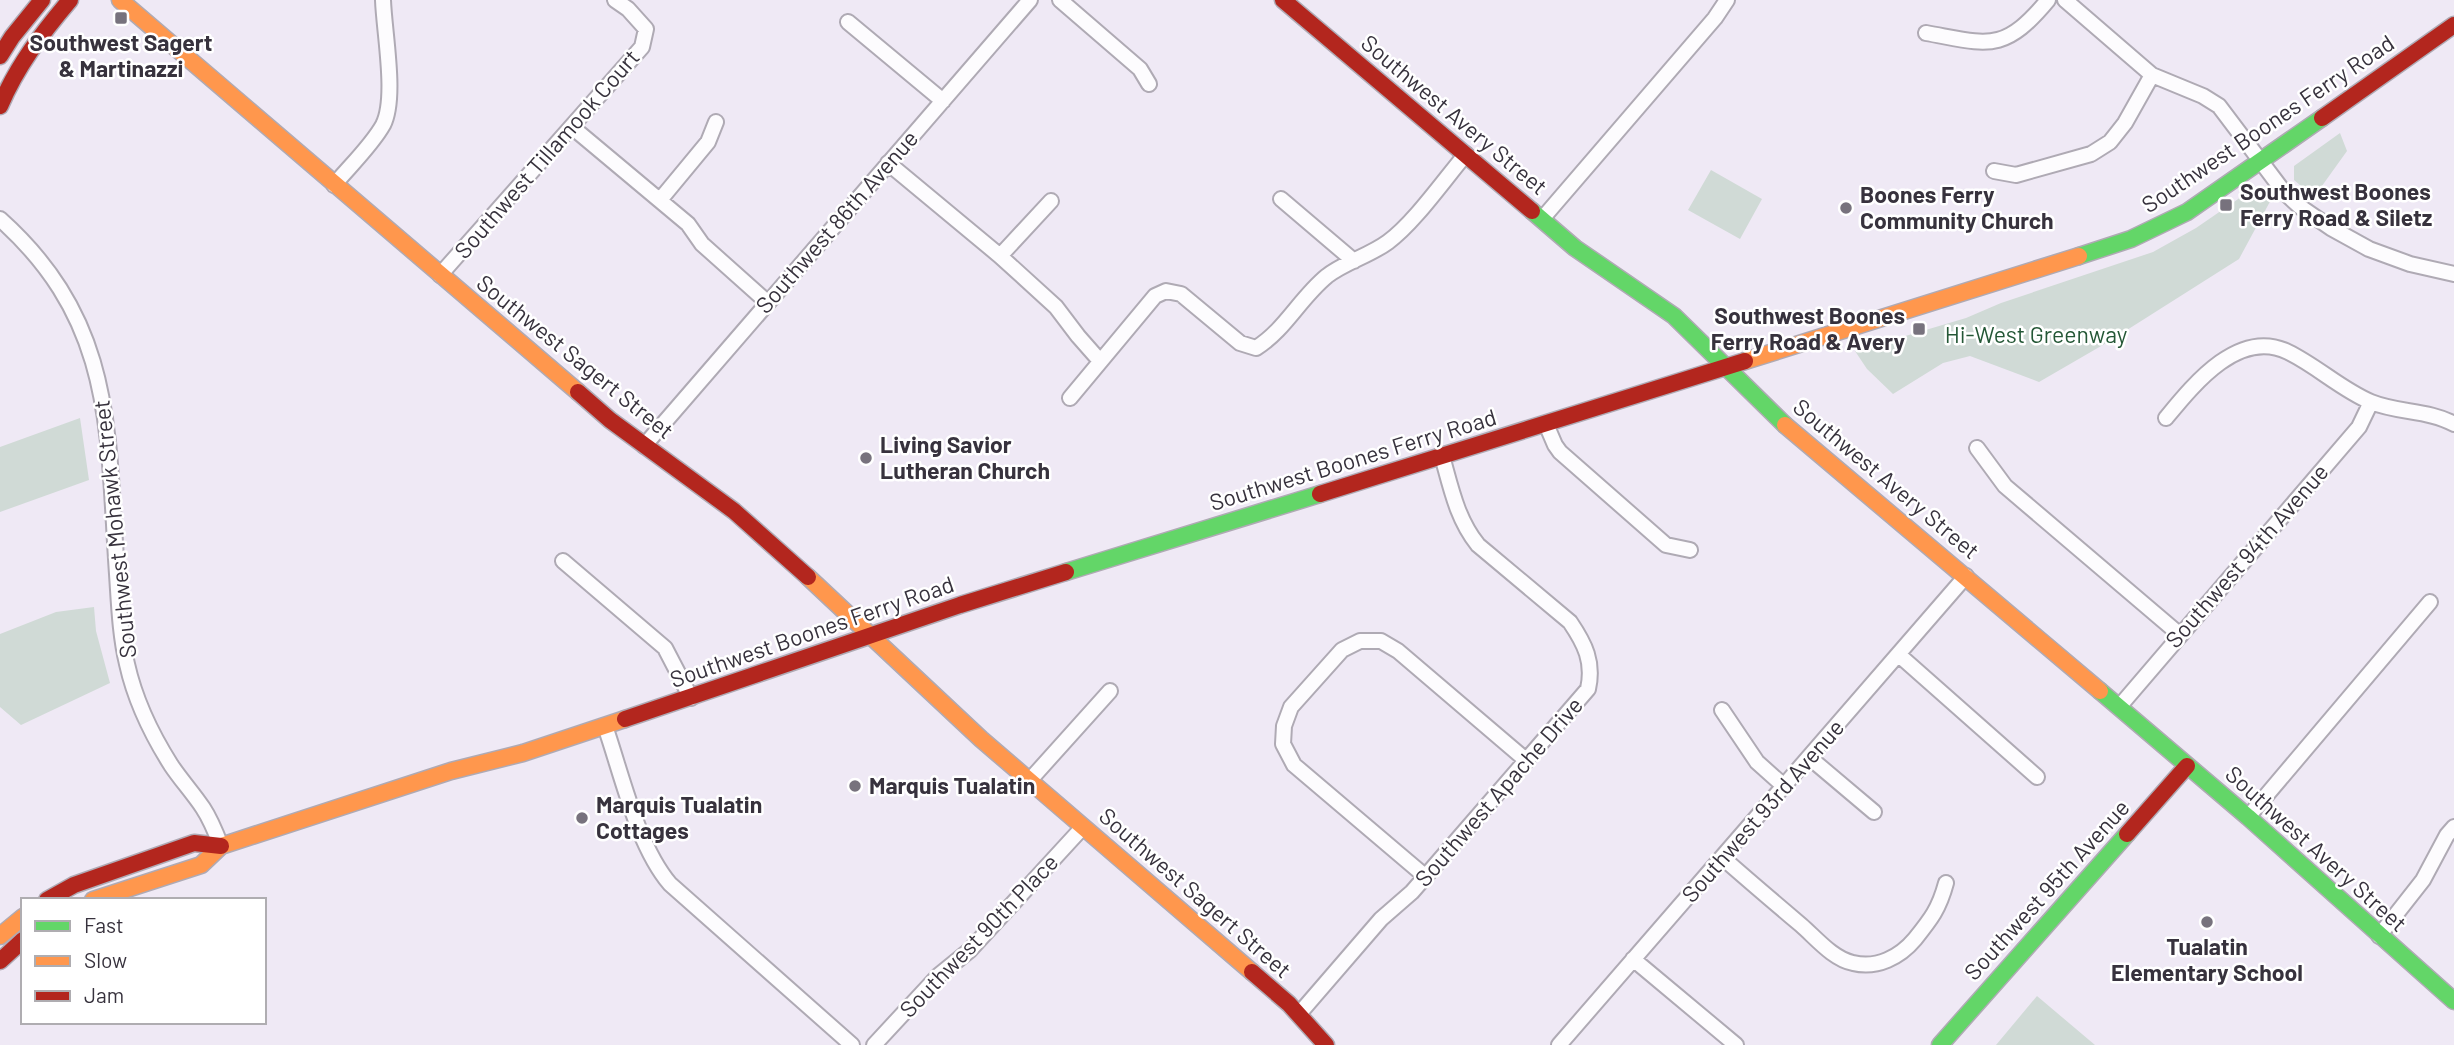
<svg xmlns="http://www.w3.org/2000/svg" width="2454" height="1045" viewBox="0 0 2454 1045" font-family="Barlow,sans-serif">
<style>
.green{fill:#d0dad6}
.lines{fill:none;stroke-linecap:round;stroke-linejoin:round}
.street-casing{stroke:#afaab4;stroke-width:18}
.fast-casing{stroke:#afaab4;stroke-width:19}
.slow-casing{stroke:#afaab4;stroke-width:19}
.jam-casing{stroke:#afaab4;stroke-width:19}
.street{stroke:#fdfcfe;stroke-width:14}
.fast{stroke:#63d668;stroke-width:16}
.slow{stroke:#ff974d;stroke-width:16}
.jam{stroke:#b3261e;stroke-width:16}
.poi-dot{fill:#77727d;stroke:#fff;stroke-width:2.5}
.labels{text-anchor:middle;stroke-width:5;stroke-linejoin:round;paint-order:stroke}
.poi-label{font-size:23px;font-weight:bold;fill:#37323d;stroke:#fff;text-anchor:start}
.street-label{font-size:23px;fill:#37323d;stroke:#fff}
.park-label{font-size:23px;fill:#245736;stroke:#fff}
</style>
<rect width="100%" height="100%" fill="#efe9f5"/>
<!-- green -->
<path class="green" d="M2340,133L2347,151L2314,197L2294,180V166Z
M1711,170L1762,199L1740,239L1688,210Z
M2256,190L2273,196L2239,259L2108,342L2039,382L1970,356L1943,363L1893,394L1867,369L1855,351L1966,318L2001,303L2153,252L2196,228L2244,195Z
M80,418L89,480L0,512V447Z
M94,607L96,631L110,683L21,725L0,707V634L56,612Z
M2037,996L2095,1045H1996Z"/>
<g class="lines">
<!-- street casing -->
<g class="street-casing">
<path id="street" d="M1060,0L1140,69L1149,84
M2065,0L2152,75L2203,96L2219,106L2284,192L2299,206L2331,228L2369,249L2410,264L2454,274
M848,22L943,101
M1926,33C1988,44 2003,54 2048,0
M572,127L688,224L702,244L767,302
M888,163L1000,256L1056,307L1078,336L1100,361
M1994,171L2016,175L2091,154L2110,142L2125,123L2152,75
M334,185C349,167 372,145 383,125C397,98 384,32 383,0
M1281,199L1354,261
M660,200L708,142L716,122
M0,219C116,323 107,432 117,574C119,604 120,635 127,664C135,700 152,735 171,765C181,780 193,793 203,808C211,820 216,833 221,846
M1542,219L1715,18L1727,0
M1000,256L1051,201
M440,275L642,47L646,29L628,9L615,0
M1070,398L1155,296L1166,291L1181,294L1240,343L1256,348C1285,330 1300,298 1327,276C1345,262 1369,256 1388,242C1414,223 1444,180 1466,154
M2166,418C2194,384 2239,328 2288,352C2317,366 2342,390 2371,402C2398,413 2429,410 2454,424
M1546,424L1555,445L1560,452L1666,545L1690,550
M644,446L1030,0
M1977,448L2005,486L2179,634
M563,561L665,648L691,698
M1899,655L2037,777
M2119,707L2359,427L2371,402
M1722,710L1757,762L1785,787
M605,726C622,775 637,845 670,884L852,1045
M1810,758L1874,812
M1030,780L1110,691
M2248,817L2430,602
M1723,858C1749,881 1775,903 1801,925C1816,938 1833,959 1853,963C1877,969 1900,957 1915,939C1931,919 1939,909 1946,883
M1426,877L1294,765L1283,744L1284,726L1291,707L1342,650L1360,641H1381L1398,651L1527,761
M2379,936L2423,880L2447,835L2454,827
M1633,959L1736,1045
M1299,1014L1381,919L1412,892L1588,689C1594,662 1585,644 1570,622L1478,545C1457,519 1451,488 1442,456
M874,1045L938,976L970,950L1083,827
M1559,1045L1966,576"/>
</g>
<!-- fast casing -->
<g class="fast-casing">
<path id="fast" d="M1532,211L1575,248L1674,316L1785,425
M2079,256L2131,239L2187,212L2322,118
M1066,572L1320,494
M2100,691L2248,817L2454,1001
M1940,1045L2127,834"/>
</g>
<!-- slow casing -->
<g class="slow-casing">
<path id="slow" d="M120,0L578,392
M1745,361L2079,256
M1785,425L2100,691
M808,577L981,739L1252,972
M93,900L201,865L221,846L451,771L523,753L625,719
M0,936L23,917"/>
</g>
<!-- jam casing -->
<g class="jam-casing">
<path id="jam" d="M1283,0L1532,211
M0,56L12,37L42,0
M0,106C17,66 42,33 70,0
M2322,118L2454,25
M578,392L610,420L734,511L808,577
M1320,494L1745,361
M625,719L960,605L1066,572
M2127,834L2187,766
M47,900L74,885L194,843L221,846
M0,961L23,940
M1252,972L1289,1004L1326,1045"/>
</g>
<!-- street -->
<use href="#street" class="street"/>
<!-- fast -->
<use href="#fast" class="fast"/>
<!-- slow -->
<use href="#slow" class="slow"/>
<!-- jam -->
<use href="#jam" class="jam"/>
</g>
<!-- markers -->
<g class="poi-dot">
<rect x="114" y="11" width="14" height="14" rx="3.5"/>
<rect x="2219" y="198" width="14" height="14" rx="3.5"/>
<circle cx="1846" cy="208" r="7"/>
<rect x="1912" y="322" width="14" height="14" rx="3.5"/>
<circle cx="866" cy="458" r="7"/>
<circle cx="855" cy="786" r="7"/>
<circle cx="582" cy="818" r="7"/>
<circle cx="2207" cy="922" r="7"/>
</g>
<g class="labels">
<!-- poi labels -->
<g class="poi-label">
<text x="121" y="51" text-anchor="middle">Southwest Sagert<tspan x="121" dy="26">&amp; Martinazzi</tspan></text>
<text x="2240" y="200">Southwest Boones<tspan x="2240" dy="26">Ferry Road &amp; Siletz</tspan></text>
<text x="1860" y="203">Boones Ferry<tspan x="1860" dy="26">Community Church</tspan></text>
<text x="1905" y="324" text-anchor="end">Southwest Boones<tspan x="1905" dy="26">Ferry Road &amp; Avery</tspan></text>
<text x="880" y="453">Living Savior<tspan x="880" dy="26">Lutheran Church</tspan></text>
<text x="869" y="794">Marquis Tualatin</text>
<text x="596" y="813">Marquis Tualatin<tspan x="596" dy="26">Cottages</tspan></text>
<text x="2207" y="955" text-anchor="middle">Tualatin<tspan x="2207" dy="26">Elementary School</tspan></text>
</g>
<!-- street labels -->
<g class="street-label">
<text transform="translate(1454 115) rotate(40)" y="8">Southwest Avery Street</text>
<text transform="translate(2268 124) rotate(-34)" y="8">Southwest Boones Ferry Road</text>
<text transform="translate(547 154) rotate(-49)" y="8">Southwest Tillamook Court</text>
<text transform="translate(837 222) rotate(-49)" y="8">Southwest 86th Avenue</text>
<text transform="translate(575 357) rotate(39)" y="8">Southwest Sagert Street</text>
<text transform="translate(1353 460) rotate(-17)" y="8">Southwest Boones Ferry Road</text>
<text transform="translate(1886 479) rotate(40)" y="8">Southwest Avery Street</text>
<text transform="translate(115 529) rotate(-96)" y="8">Southwest Mohawk Street</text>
<text transform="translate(2247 556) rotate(-49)" y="8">Southwest 94th Avenue</text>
<text transform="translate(812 632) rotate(-19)" y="8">Southwest Boones Ferry Road</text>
<text transform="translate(1499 792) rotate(-49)" y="8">Southwest Apache Drive</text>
<text transform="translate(1763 811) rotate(-49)" y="8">Southwest 93rd Avenue</text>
<text transform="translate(2316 849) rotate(42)" y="8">Southwest Avery Street</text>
<text transform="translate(2047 890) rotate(-48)" y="8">Southwest 95th Avenue</text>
<text transform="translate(1195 893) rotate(41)" y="8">Southwest Sagert Street</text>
<text transform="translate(979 936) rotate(-46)" y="8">Southwest 90th Place</text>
</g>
<!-- park labels -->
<g class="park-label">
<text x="2036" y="343">Hi-West Greenway</text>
</g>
</g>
<!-- legend -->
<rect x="21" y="898" width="245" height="126" fill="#ffffff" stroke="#afadb1" stroke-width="2"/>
<rect x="35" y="921" width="35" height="10" fill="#63d668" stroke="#afadb1" stroke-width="2"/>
<text x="84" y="933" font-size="21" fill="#37323d">Fast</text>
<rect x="35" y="956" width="35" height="10" fill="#ff974d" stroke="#afadb1" stroke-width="2"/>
<text x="84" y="968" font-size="21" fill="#37323d">Slow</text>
<rect x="35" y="991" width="35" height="10" fill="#b3261e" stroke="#afadb1" stroke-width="2"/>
<text x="84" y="1003" font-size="21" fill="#37323d">Jam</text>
</svg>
